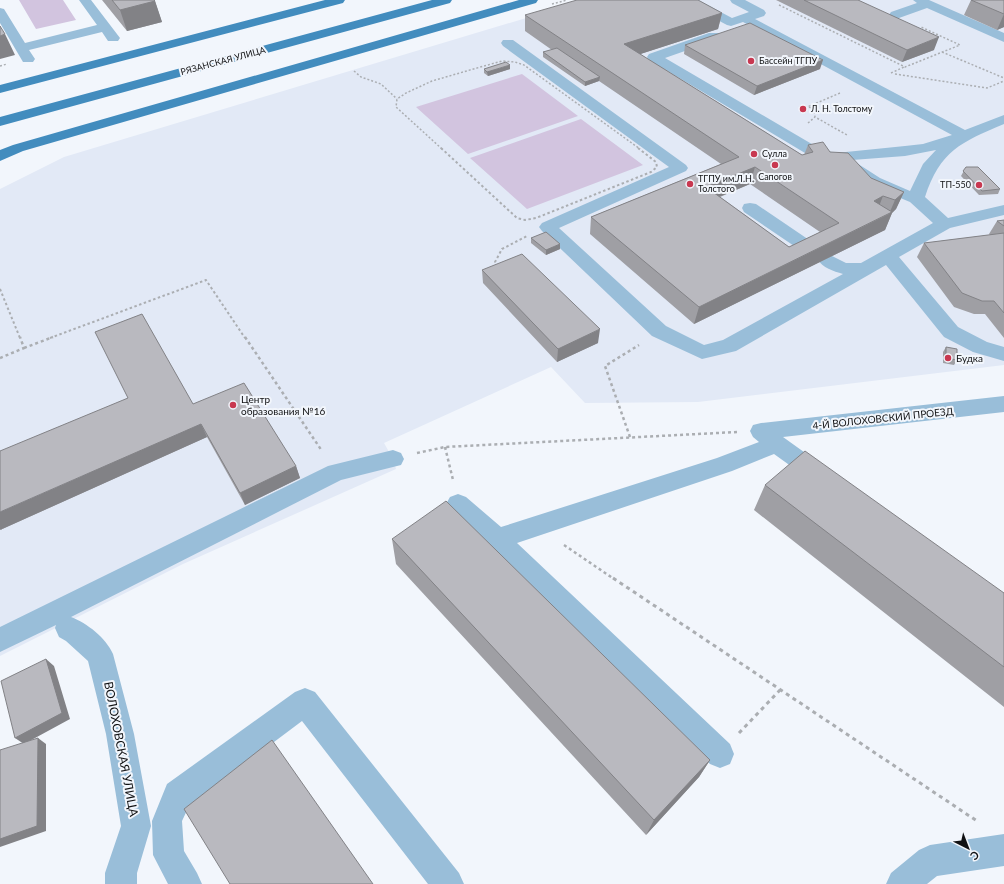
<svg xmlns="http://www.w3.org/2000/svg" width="1004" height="884" viewBox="0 0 1004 884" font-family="Lato,sans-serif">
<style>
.built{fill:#e2e9f6}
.green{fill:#d2c4df}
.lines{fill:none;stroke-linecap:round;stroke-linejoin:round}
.path-far3{stroke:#abaeb2;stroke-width:1.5;stroke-dasharray:2 2;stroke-linecap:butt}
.path-far2{stroke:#abaeb2;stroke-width:2;stroke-dasharray:2.5 2.5;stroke-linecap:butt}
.path-far1{stroke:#abaeb2;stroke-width:2.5;stroke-dasharray:3 3;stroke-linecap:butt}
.path{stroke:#abaeb2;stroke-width:3;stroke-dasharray:4 4;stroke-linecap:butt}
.minor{fill:#99bed9;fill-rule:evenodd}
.major{fill:#428cbe;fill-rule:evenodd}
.wall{fill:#9f9fa4;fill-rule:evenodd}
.shaded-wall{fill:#828286}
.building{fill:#b9b9bf;stroke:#828286;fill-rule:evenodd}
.poi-dot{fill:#c83850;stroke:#f2f6fc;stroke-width:1.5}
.labels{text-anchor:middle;stroke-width:4;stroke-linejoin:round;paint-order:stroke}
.far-street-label{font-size:9px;fill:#101113;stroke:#f2f6fc}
.far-poi-label{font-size:9px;fill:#101113;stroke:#f2f6fc;text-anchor:start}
.poi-label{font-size:10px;fill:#101113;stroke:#f2f6fc;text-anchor:start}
.street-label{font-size:10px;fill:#101113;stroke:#f2f6fc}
.near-street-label{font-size:12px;fill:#101113;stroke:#f2f6fc}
</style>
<rect width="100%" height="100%" fill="#f2f6fc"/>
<!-- built -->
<path class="built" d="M586,0H1004V365L698,402L585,403L551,367L384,443L393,459L396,469L183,564L0,656V189L64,157Z"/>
<!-- green -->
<path class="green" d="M19,0H63L76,20L36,29Z
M522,74L578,116L468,154L416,107Z
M581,119L643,165L527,209L470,158Z"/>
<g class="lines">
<!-- path-far3 -->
<path class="path-far3" d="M552,4L567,0
M779,5L905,67L960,45L921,27
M942,52L1004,78
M0,66L7,64
M354,71L361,77L381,84L397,99
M891,73L904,67
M895,74L987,88L1004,81
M809,107L814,109L815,117L847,135
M805,108L840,93
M808,123L815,117
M442,149L396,107L397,99L406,93L432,81L477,68L502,61L515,62L524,65L640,149"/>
<!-- path-far2 -->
<path class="path-far2" d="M441,148L517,218L525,220L536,218L651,172L657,167L656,162L638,148
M497,267L495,262L502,249L527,236
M0,289L20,338
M50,338L206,280L245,338"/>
<!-- path-far1 -->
<path class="path-far1" d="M245,337L322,451
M24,348L53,337
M0,358L24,348L20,337
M630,437L605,366L639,345
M445,447L453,480
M417,453L445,447L737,432
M564,545L614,579"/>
<!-- path -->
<path class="path" d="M613,578L977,821
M739,733L780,690"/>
<!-- minor -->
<path class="minor" d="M79,0H91L120,38L118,41H108L102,32L29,50L35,59L33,62H23L0,23V8L4,9L25,43L97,25Z
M683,0H698L732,18L749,12L732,3L730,0H745L764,10L766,13L764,16L755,19L965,130L1004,115V124C961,142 940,151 925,197L948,218L1004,205V215L950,228L899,257L958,327L987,342L1004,347V361L973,352L944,337L886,265L736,351L702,359L652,336L542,231L539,227L542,223L669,167L503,46L501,43L503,40H513L686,165L688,168L686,171L559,228L666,326L704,345L723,340L843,274C833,271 823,268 817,259L820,255L826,253L846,263H861L933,223L910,202L869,185L833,161L805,153L649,60L647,57L649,54L709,33H719L720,36L719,39L665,58L822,150L836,153L905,146L923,144L952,135L743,22L731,26L727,25L685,3ZM936,150L923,164L910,191L880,178L852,160L905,156Z
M913,0H929L1004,33V42L927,8L899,18H891L889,15L891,12L917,3Z
M750,203L756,204L818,246L821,250L818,254L812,256L806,254L744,212L742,208L744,204Z
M1004,396V412L783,437L829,470L832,476L829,482L821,485L813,482L774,454L732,471L517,543L730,744L734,754L730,764L720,768L710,764L488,546L450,511L446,504L450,497L458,494L466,497L501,527L717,458L759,442L753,437L750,431L753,425L761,423Z
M393,450L401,453L404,459L401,465L341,480L71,617C87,623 106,638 113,654L134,734L151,826L137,873V884H105V873L121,826L106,734L88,661L66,641L59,637L55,628L56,625L0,652V627L328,466Z
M305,688L315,692L459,873L464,884H428L302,721L189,806L182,821L184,851L197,873L202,884H168L153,855L152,821L167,784L295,692Z
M1004,834V866L937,876L927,884H886L891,873L919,850L930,845Z"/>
<!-- major -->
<path class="major" d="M325,0H345L343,3L0,93V85Z
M432,0H452L450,3L0,126V117Z
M519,0H538L536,3L23,151L0,161V150L13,145Z"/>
</g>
<!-- wall -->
<path class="wall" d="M102,0H154L155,1L162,22L127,31Z
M776,0H858L934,50L902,62Z
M971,0H1004V27L997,30L964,15Z
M722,13L718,29L640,54L802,155H804L808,145L830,152L871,178L904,192L896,209L892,213L885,230L694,324L590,234L591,217L721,164L599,81L585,86L543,57V52L552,50L525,31V15ZM750,184L820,232L789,247L720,197Z
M685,45L820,69L754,95L684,54Z
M484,69H510L488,76L484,73Z
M966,167L1000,189L998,194L979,195L961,176Z
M1004,220V338L985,314H974L954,307L917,257L924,243L990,235L989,234L997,221Z
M531,238L560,249L546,255L531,243Z
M482,270L598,343L557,362L483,283Z
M946,347L957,360L954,365L943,363V352Z
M193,404L296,466L300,478L245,505L207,437L0,530Z
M765,485L1004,593V707L754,510Z
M392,539L710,760L699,777L646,835L396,564Z"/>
<!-- shaded-wall -->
<path class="shaded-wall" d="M155,1L162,22L127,31L120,10Z
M722,13L718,29L622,60L624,44Z
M1004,14V27L997,30Z
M5,34L15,55L0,59V36Z
M939,37L934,50L902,62L907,50Z
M823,60L820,69L754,95L757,86Z
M510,65V69L488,76L487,72Z
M600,77L599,81L585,86V82Z
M755,167L750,184L702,204L706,187Z
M904,192L896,209L892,213L885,230L694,324L699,307L889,214L895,200Z
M883,196L876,214L874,201Z
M560,244V249L546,255V250Z
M600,329L598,343L557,362L558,349Z
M201,424L207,437L0,530V512Z
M296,466L300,478L245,505L240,493Z
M46,659L54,666L70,719L24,744L15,738Z
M38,738L46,744V831L0,847V839Z
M710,760L699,777L646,835L654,820Z"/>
<!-- building -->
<path class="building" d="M112,0H154L155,1L120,10Z
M577,0H698L722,13L624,44L802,155L813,152L808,145L823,142L830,152L848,153L871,178L904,192L895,200L883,196L874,201L892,212L699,307L591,217L739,157L525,15ZM755,167L839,223L789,247L706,187Z
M804,0H858L939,37L907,50Z
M971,0H1004V14Z
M750,23L823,60L757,86L685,45Z
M0,26L5,34L0,36Z
M557,48L600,77L585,82L543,52Z
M506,62L510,65L487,72L484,69Z
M966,167H978L1000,189L982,191L963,171Z
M1004,220V226L997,221Z
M546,232L560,244L546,250L531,238Z
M1004,233V313L994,301H982L962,293L924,243Z
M522,254L600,329L558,349L482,270Z
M142,314L193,404L244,383L296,466L240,493L201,424L0,512V451L128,398L95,332Z
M946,347L957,349V360L946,358Z
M805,451L1004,593V667L765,485Z
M446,501L710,760L654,820L392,539Z
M46,659L62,713L15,738L1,681Z
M38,738L37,826L0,839V750Z
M272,740L373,884H230L184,809Z"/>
<!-- markers -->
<g class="poi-dot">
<circle cx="751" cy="61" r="4"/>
<circle cx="803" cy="109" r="4"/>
<circle cx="754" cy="154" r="4"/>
<circle cx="775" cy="165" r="4"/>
<circle cx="690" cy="184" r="4"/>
<circle cx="979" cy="185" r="4"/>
<circle cx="948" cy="358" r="4"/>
<circle cx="233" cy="405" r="4"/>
</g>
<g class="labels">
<!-- far-street labels -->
<g class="far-street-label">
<text transform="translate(223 61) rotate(-15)" y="3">РЯЗАНСКАЯ УЛИЦА</text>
</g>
<!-- far-poi labels -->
<g class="far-poi-label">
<text x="759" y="64">Бассейн ТГПУ</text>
<text x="811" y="112">Л. Н. Толстому</text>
<text x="762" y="157">Сулла</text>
<text x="775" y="180" text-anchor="middle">Сапогов</text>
<text x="698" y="182">ТГПУ им.Л.Н.<tspan x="698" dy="10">Толстого</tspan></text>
<text x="971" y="188" text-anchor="end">ТП-550</text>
</g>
<!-- poi labels -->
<g class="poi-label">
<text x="956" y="362">Будка</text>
<text x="241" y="403">Центр<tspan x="241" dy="12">образования №16</tspan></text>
</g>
<!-- street labels -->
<g class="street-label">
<text transform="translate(883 418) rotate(-6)" y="4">4-Й ВОЛОХОВСКИЙ ПРОЕЗД</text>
</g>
<!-- near-street labels -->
<g class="near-street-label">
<text transform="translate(121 749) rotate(79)" y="4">ВОЛОХОВСКАЯ УЛИЦА</text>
</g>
</g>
<!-- north arrow -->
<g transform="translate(968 848) rotate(138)" stroke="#f2f6fc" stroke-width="3" paint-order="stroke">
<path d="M0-3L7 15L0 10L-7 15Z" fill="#101113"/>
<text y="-6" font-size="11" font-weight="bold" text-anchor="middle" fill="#101113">С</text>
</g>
</svg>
